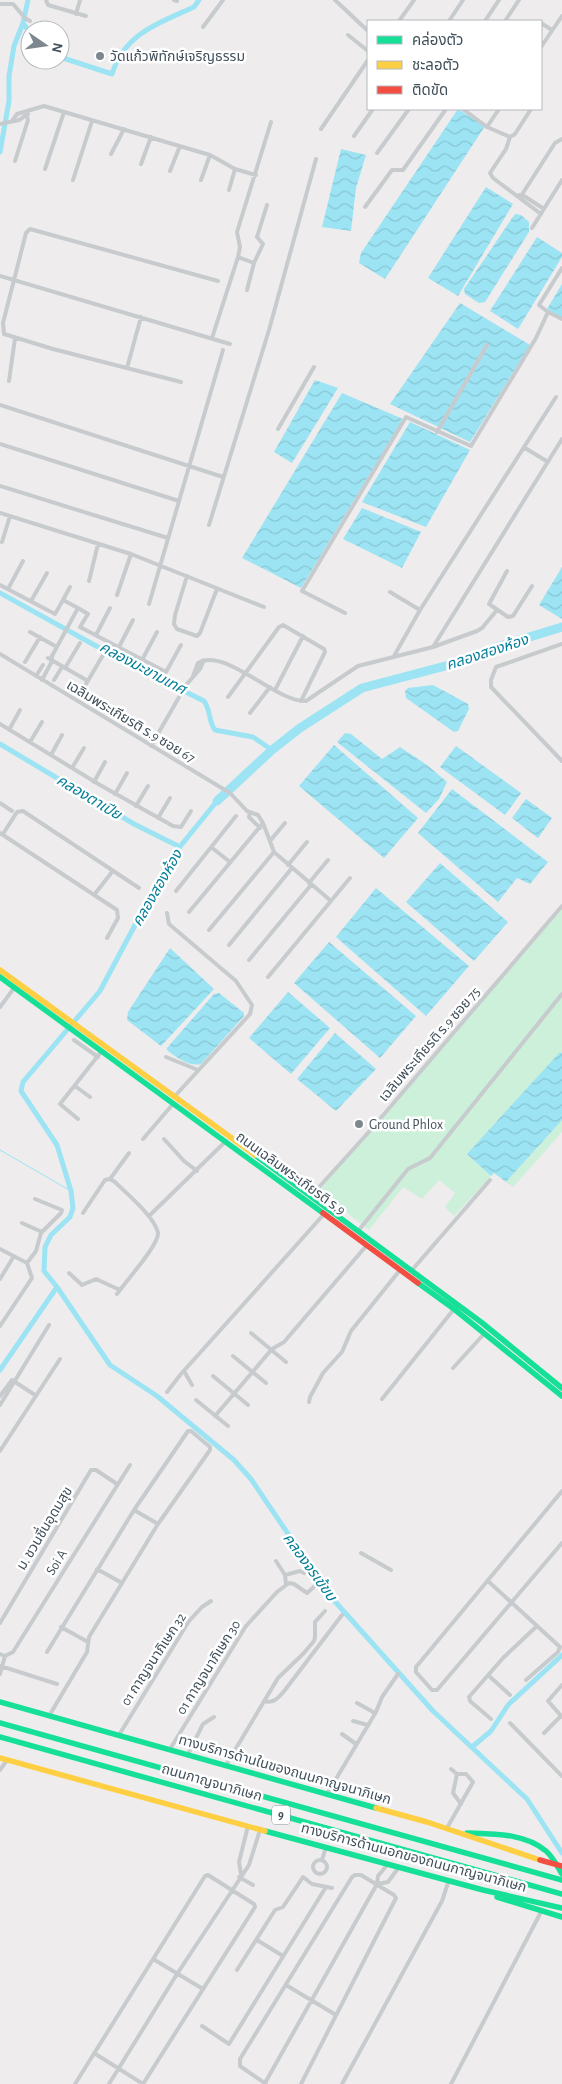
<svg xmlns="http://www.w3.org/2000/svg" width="562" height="2084" viewBox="0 0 562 2084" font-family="'Alegreya Sans','Noto Sans Thai',sans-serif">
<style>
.green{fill:#ccf0d9}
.water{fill:url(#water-waves)}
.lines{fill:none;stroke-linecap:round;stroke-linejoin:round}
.stream{stroke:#9ce4f4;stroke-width:1}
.canal{stroke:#9ce4f4;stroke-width:5}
.river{stroke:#9ce4f4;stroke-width:9}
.street{stroke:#c7cbce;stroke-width:4}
.fast{stroke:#16e098;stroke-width:5.5}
.slow{stroke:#ffcf43;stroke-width:5.5}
.jam{stroke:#f24e42;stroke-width:5.5}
.jam-bridge{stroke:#f24e42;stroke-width:5.5}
.poi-dot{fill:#7e878e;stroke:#fff;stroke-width:2}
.labels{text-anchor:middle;stroke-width:5;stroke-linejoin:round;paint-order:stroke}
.shield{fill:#fff;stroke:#7a848c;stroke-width:1}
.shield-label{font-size:12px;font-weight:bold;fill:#41505b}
.poi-label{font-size:14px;fill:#41505b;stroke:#fff;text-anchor:start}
.street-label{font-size:14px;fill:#41505b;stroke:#fff}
.water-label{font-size:15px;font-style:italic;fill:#037e97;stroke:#fff}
</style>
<defs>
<pattern id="water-waves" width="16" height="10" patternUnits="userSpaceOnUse" patternTransform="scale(1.25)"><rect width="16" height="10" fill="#9ce4f4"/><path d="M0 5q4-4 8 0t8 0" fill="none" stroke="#88c5d3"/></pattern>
</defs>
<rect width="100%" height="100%" fill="#eeecec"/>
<!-- green -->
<path class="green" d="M562,909V1052L560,1053L467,1154L491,1176L454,1216L445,1207L455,1193L439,1180L422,1199L403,1187L369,1230L342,1209L316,1194Z
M562,1120V1132L513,1187L506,1182Z"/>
<!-- water -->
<path class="water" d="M458,109L485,126L385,279L359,263L361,253Z
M341,149L366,155L356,188L351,231L322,227Z
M486,187L513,204L458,296L428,278Z
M515,214L521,215L529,222V232L485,302L479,303L465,294L464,289Z
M537,237L562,253V257L518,329L490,311Z
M562,284V318L547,309Z
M460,303L530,345L470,442L390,404Z
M315,380L338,388L292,463L274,452Z
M342,393L403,419L301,588L242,558Z
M410,422L470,450L426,527L362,502Z
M362,508L421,532L402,568L343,539Z
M562,567V619L539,605Z
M433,685L468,704L469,709L458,731L454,732L406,698L405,691L408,688Z
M345,733L351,734L382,759L400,747L427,765L447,782L439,799L426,813L337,742Z
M334,745L418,818L384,858L299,786Z
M456,746L521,793L505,815L440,767Z
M452,789L548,862L530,884L517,878L498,902L418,833Z
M526,799L552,818L538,838L512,818Z
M440,863L508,922L474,961L406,902Z
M376,888L469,966L426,1016L336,937Z
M329,942L416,1016L380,1058L294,983Z
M170,948L214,989L161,1046L127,1020L128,1012Z
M288,992L330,1028L291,1074L249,1038Z
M219,993L244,1013V1016L201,1064C190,1067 175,1057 167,1050V1048L214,994Z
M335,1033L376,1069L336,1111L297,1079Z
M560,1052L562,1053V1120L506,1182L494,1173L491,1176L467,1154Z"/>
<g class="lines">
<!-- stream -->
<path class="stream" d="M0,1150L71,1191"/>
<!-- canal -->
<path class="canal" d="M23,23L30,33
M60,57L112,74C125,33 159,23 194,7L199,0
M0,152L9,101V76L14,46L23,23L28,0
M0,593L127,663L204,701C211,710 208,721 215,730L253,737L272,750
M0,744L134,824L180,847
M217,801L170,859L100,991L23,1082L21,1091L57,1145L71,1191L73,1208L70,1217L51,1235L45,1247L44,1271L57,1287L110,1365L157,1396L234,1460L251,1479L330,1596L433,1711L527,1799L562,1853
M0,1370L57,1287
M472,1747L491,1731L508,1705L562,1655"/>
<!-- river -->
<path class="river" d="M217,801L272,750L300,728L362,688L468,660L503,645L562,627"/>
<!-- street -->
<path class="street" d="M46,0L48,5L86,16
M174,0L177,1
M335,0L368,31
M0,4H13L25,18L30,21
M76,14L80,0
M399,21L414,0
M449,21L463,0
M485,21L499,0
M505,21L519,0
M541,23L552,30
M203,27L223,0
M348,35L368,51
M541,47L562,16
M463,109L487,127L510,137L506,149L490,173L493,178L541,214
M12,121L17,114L44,106L210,155L235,169L256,175
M0,124L19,120L28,114
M487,127L499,109
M321,129L368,60
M354,136L373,109
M510,137L515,134L531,109
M377,153L409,109
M111,154L124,129
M15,161L28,120L26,113
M141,164L151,137
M45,169L64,112
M170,171L180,146
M73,180L92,121
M201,180L210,155
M229,190L235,169
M519,195L524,196L544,209
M521,196L555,143L562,139
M365,207L392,170H403L446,109
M532,228L562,180
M238,257L254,263
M0,276L230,344
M247,290L254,263L263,244L257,237L267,205
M548,312L562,319
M212,338L238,257L240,247L237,232L271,122
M127,368L141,317
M9,381L15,338
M181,382L53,349L4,334L3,323L26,233L30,229L218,281
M0,405L223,477
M278,429L314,367
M437,432L487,345
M0,444L179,501
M525,448L548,462
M0,486L168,538
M0,513L131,554L264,607
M209,525L269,330L316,159
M2,542L10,516
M507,571L489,604L508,617L513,616L532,586
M187,576L175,615L174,624L177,629L197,636L200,633L217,589
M89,581L98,544
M0,585L55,614L63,600L78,608L52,656V661L42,680
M8,589L23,561
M390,592L420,610
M117,595L131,554
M63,600L70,587
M31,601L47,573
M149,604L223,350
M78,608L88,614L80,627L166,672L181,645
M345,613L302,591L406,417L471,446L536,338L548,312L539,305L562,268
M30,632L57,647
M96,635L110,608
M562,644L496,667L491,680V687L562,761
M119,647L133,620
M433,647L562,439
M0,654L230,793L247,811L258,815L263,823L274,852L331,901
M394,656L420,610L556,397
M48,658L88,681
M142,660L157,632
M25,662L40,637
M65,668L80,643
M36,676L43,665
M193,676L198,663C224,646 277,703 306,701L358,666L433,647L477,631L482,628L497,610
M54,680L62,667
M275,690L303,636
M79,696L103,655
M228,697L279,627L283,625L324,649L325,652L301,701
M250,713L270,687
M0,724L100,785L173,826L181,827L191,811
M9,730L20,710
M30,742L42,722
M151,746L186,685L200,669L204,660
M51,755L62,735
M72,768L84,748
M94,782L105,762
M115,794L127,773
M0,803L12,811
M136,806L148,786
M250,812L249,817L260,828
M158,818L170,798
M0,833L117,910L118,918L107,938
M3,834L17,812L23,811L139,888
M270,841L285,823
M211,847L230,862
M288,865L307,842
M309,883L328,860
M176,891L236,816
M94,895L112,872
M189,912L263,823
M167,913L169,924L236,981L252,1005L250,1014L174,1097
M209,930L274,852
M229,945L292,868
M249,960L311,885
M268,977L350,878
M0,1007L14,988
M74,1040L98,1057
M166,1057L198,1070
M75,1086L90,1097
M78,1119L60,1104L101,1052
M143,1139L173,1104
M164,1139L184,1161L197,1171
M110,1179L129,1153
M311,1196L367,1134L562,906
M83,1213L105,1180L110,1179L115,1182C127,1194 155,1217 158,1233C159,1245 125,1282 117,1294
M149,1216L226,1141
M22,1223L42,1232
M359,1230L408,1169L430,1158L562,994
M0,1249L27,1263L32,1278L0,1326
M27,1263L36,1251L41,1233L61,1213L62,1210L35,1199
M412,1270L490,1180
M69,1273L82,1285L96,1279L120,1290
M0,1279L14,1256
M251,1333L286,1362
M233,1356L266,1383
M453,1368L484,1334
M184,1371L192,1385
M213,1376L248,1405
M12,1380L35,1395
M167,1392L181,1374L325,1213
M0,1396L12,1380
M382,1399L454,1309
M196,1400L228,1426
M309,1402L310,1397L323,1373L342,1352L351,1331L400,1270
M0,1405L49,1325
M215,1416L272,1349L284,1342L367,1245
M0,1451L60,1359
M562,1491L416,1667V1672L432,1690H437L562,1543
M134,1510L158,1524
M361,1553L391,1570
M276,1561L285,1575L286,1585
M97,1569L122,1583
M285,1575L300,1571L304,1573
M488,1581L560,1647L558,1652L526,1680
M0,1623L91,1470H96L117,1484
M61,1627L88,1642
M47,1652L134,1510L188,1431H191L210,1447V1450L158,1524L122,1583L89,1637L87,1652L49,1716
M0,1654L5,1656L13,1652L130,1465
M0,1666L57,1684
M0,1674L5,1656
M488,1675L510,1695
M562,1685L548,1701L562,1717
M264,1701C274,1704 279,1697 285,1690L342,1615
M357,1703L375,1713
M491,1719L470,1701L469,1697L503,1658L537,1626
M353,1721L368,1725
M510,1723L562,1776
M544,1733L561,1716
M342,1734L356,1744
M119,1735L189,1621L202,1607L211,1601
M170,1749L246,1626L277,1592L289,1583L294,1584L307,1593L316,1585
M188,1754L203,1724L214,1717
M226,1765L278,1678L303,1654L314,1641L315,1637V1622L325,1611
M0,1770L7,1760
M457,1774L453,1793L461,1804
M327,1794L376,1712L382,1697L398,1674
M447,1828L473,1782L466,1774H457L451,1769
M322,1860L326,1847
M313 1867a7 7 0 1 1 14 0a7 7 0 1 1-14 0Z
M388,1864L378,1876L377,1884L388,1882L399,1867
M241,1874L239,1862L248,1826
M239,1877L253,1885
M257,1940L283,1956
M153,1959L203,1989
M237,1970L275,1910L283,1907L303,1877L312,1884L332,1888
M286,1985L336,2015
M202,2026L229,2044L326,1887
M94,2053L143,2084
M265,2083L377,1884
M75,2084L205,1876L208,1875L254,1904L255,1907L143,2084
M109,2084L177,1974L249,1865L260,1830
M266,2084L240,2066V2059L352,1877L355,1875H361L394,1895L396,1898L301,2084
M342,2084L442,1901L449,1880
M451,2084L542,1910"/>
<!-- fast -->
<path class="fast" d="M0,977L323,1213
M255,1155L481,1322L562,1388
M418,1283L454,1309L562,1396
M0,1702L376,1808
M0,1723L562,1880
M0,1737L562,1894
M265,1831L483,1890L562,1908
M467,1833C493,1834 525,1833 546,1851C553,1857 557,1866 562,1874
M497,1897L562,1917"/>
<!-- slow -->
<path class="slow" d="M0,970L255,1155
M0,1758L265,1831
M376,1808L427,1822L540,1860"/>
<!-- jam -->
<path class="jam" d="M323,1213L418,1283"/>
<!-- jam-bridge -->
<path class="jam-bridge" d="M540,1860L562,1866"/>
</g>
<!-- markers -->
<g class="poi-dot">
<circle cx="100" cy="56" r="5"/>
<circle cx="359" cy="1124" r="5"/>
</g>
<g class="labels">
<!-- shield labels -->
<rect class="shield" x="272" y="1805.5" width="18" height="19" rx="4"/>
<g class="shield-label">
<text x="281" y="1819">9</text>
</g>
<!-- poi labels -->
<g class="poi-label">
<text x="110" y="61">วัดแก้วพิทักษ์เจริญธรรม</text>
<text x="369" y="1129">Ground Phlox</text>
</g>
<!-- street labels -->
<g class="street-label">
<text transform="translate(131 721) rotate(31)" y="5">เฉลิมพระเกียรติ ร.9 ซอย 67</text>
<text transform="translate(429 1044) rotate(-49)" y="5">เฉลิมพระเกียรติ ร.9 ซอย 75</text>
<text transform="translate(291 1173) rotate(36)" y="5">ถนนเฉลิมพระเกียรติ ร.9</text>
<text transform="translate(44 1528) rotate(-59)" y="5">ม. ชวนชื่นอุดมสุข</text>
<text transform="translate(56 1562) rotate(-58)" y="5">Soi A</text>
<text transform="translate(153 1659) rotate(-57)" y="5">01 กาญจนาภิเษก 32</text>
<text transform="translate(208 1667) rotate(-58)" y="5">01 กาญจนาภิเษก 30</text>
<text transform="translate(285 1769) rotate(16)" y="5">ทางบริการด้านในของถนนกาญจนาภิเษก</text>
<text transform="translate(212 1782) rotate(16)" y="5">ถนนกาญจนาภิเษก</text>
<text transform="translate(414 1857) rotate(15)" y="5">ทางบริการด้านนอกของถนนกาญจนาภิเษก</text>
</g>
<!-- water labels -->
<g class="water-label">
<text transform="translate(487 652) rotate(-18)" y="5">คลองสองห้อง</text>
<text transform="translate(143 668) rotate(28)" y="5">คลองมะขามเทศ</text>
<text transform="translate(89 797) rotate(31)" y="5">คลองตาเปีย</text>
<text transform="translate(157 888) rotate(-60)" y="5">คลองสองห้อง</text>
<text transform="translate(310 1567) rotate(54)" y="5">คลองจรเข้ขบ</text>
</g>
</g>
<!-- legend -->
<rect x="367" y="20" width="175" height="90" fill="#ffffff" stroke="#b3b9bd"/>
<rect x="377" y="36" width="25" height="8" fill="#16e098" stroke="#b3b9bd"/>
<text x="412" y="45" font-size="15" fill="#41505b">คล่องตัว</text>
<rect x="377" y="61" width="25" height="8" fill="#ffcf43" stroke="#b3b9bd"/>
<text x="412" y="70" font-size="15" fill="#41505b">ชะลอตัว</text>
<rect x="377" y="86" width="25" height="8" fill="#f24e42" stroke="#b3b9bd"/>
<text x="412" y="95" font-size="15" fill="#41505b">ติดขัด</text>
<!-- north arrow -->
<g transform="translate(45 45) rotate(103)"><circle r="24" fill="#ffffff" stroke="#b3b9bd"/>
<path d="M0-4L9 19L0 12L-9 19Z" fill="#7e878e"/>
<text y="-8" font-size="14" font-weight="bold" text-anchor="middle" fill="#41505b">N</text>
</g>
</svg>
